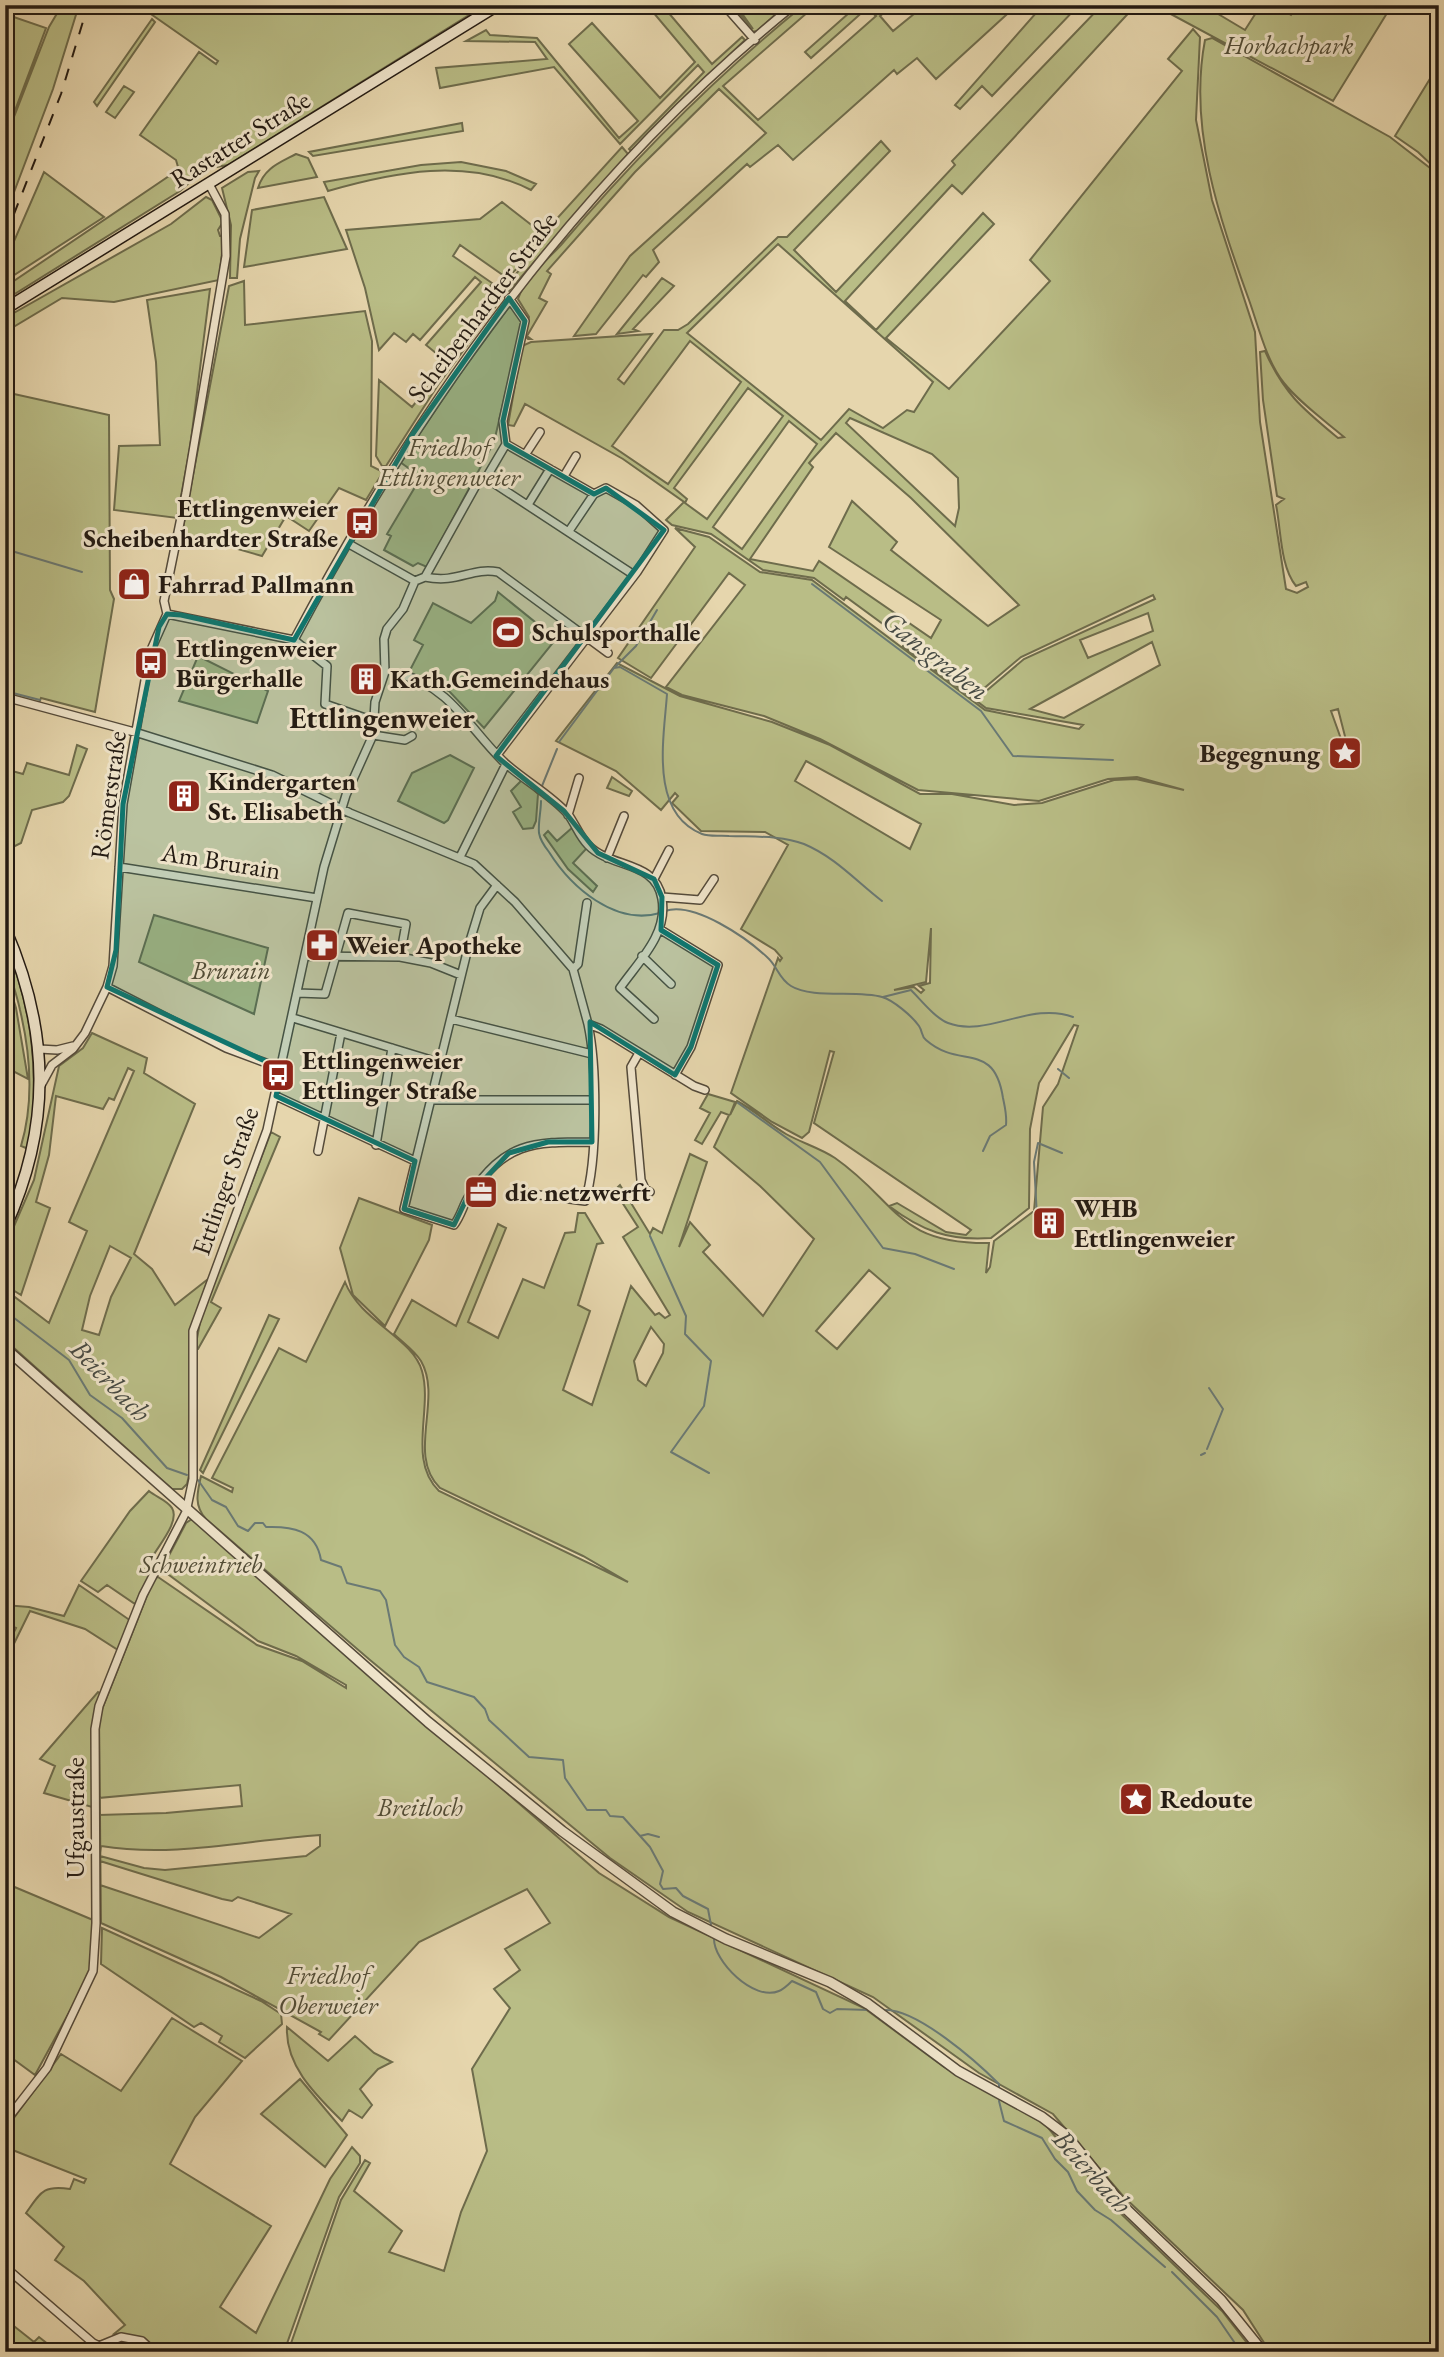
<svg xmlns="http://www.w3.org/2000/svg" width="1444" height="2357" viewBox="0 0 1444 2357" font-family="'EB Garamond',serif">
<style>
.green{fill:#b9bd86;stroke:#6e6c4c;stroke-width:2;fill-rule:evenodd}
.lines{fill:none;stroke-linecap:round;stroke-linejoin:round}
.stream{stroke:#6a7974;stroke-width:2}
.minor-casing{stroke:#544a3a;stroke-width:10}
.tertiary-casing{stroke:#544a3a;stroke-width:12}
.secondary-casing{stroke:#241b13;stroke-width:13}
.minor{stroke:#efe4ca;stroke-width:7}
.tertiary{stroke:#efe4ca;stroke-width:9}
.secondary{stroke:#efe4ca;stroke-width:10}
.rail{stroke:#241b13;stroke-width:2;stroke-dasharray:12 12;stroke-linecap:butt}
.marked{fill:#0f766e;fill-opacity:0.2;stroke:#0f766e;stroke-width:5;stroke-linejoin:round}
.labels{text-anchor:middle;stroke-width:6;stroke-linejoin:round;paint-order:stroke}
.park-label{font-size:26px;font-style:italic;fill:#514c36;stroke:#efe4ca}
.street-label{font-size:26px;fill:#241b13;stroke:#efe4ca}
.poi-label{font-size:26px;font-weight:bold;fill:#241b13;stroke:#efe4ca;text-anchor:start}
.water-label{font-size:28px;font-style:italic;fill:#474a43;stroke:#efe4ca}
.quarter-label{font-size:30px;font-weight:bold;fill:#241b13;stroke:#efe4ca}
</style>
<rect width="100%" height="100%" fill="#e6d6ad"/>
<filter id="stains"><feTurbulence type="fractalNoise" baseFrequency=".00286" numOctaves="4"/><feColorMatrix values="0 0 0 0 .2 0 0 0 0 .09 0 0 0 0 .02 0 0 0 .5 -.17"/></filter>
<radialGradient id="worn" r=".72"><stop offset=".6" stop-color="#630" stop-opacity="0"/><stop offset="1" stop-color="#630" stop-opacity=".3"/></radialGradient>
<!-- green -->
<path class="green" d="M62,5H79L53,89L5,216V140L49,27Z
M138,5H485L228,165L205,169L180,191L5,300V287L169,176L178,167L176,160L140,135L199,52L216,64L218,61Z
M647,5H662L712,64L742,37L745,40L631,151L629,149L704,72L698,65L620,144L554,67L440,88L436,68L547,59L535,42L466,41L486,30L490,35L537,38L619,138L638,121L569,44L592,23L660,98L695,62Z
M728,5H732L753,29L736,5H786L757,31L751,32Z
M804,5H816L723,86L758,120L876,16L867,8L811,58L805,52L858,5H893L880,16L893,31L925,5H1017L936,79L917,58L897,74L894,70L793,160L778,145L750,167L747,164L653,250L659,262L646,277L643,275L596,334L574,336L630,256L766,133L719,89L635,172L547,271L551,274L539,298L547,302L527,336L531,339H528L525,336L529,317L518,299C524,280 547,260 561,245C635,158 715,77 804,5Z
M1043,5H1079L992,96L982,86L960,109L955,105Z
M1102,5H1136L962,194L952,185L845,301L876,330L983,213L994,224L886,338L949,389L1050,281L1030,260L1182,71L1168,59L1193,29L1200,37L1196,120L1212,200L1255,332L1260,422L1286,589L1297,593L1308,587L1306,582L1296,586C1280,567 1281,528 1276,505L1284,499L1277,496L1263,400L1260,352L1265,351C1284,394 1303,409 1338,438L1344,437C1324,420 1301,404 1284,383C1266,360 1259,328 1249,300C1219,217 1188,128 1205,40L1212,38L1390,137L1439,175V2352H1270L1243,2310L1123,2196L1053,2114L979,2073L873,1997L688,1912L610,1858L370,1660L206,1519C194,1506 197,1493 201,1476L232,1492L233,1488L212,1478L279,1348L306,1362L345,1282C360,1321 413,1338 422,1371C433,1409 407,1460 439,1491L628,1582L583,1556L440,1488C406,1455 443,1399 421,1361C414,1350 402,1342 394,1334L412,1300L456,1326L498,1224L506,1228L468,1322L498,1338L523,1279L544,1288L565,1233L575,1232L578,1213H585L603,1243L597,1244L578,1305L590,1311L563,1390L592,1405L631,1286L655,1315L659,1313L665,1318L670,1315L623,1237L638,1227L620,1199L622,1193L618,1187L620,1185L650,1234L653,1228L662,1233L690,1154L707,1162L679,1247L690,1222L710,1245L703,1252L763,1316L814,1239L760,1186L714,1147L729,1115L721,1112L702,1144L695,1140L710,1113L700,1108L708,1094L735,1102L730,1115L737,1101C754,1110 769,1124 786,1134C802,1143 820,1148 835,1158C898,1202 896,1244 989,1243L986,1273L990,1267L994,1241L1034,1211L1043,1107L1058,1084L1078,1026L1074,1025L1039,1083L1030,1129L1029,1208L991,1238C949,1241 922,1231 889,1206L897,1203L946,1232L966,1235L971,1230L814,1123L834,1052L830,1051L809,1132L802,1138L772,1122L731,1093L778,958L780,961L782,958L775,950L741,929L788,845L765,832L701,831L672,803L678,796L675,793L661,810L616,771L556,741L617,663L680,696L772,722L830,745L920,794H952L1014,805L1042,803L1114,780L1136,779L1184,790L1137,777L1108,779L1039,801L918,790L820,739L764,716L682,695L666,687L745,585L729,573L651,678L618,658L695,547L675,528L709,537L760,572L812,580L985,710L1079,729L1083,725L986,708L903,646L906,641L846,597L844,600L814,578L763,570L711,534L672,525L666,520L684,502L623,459L525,404L514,426L508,425L522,346L531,342L652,334L618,379L624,384L664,330H678L688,324L778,237H787L881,141L890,151L794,250L836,292L955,165L952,161ZM778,244L933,382L914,412L907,410L883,428L849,409L821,440L687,333ZM690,341L741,382L668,484L612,446ZM748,388L783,416L707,519L685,503L687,499L674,488ZM850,418L932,454L958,478L959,508L955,526L846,423ZM789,421L817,444L742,549L713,527ZM836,433L911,498L1019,605L988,626L891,550L897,542L852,501L829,547L941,620L931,638L819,561L813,571L750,559L813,467L809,463ZM1153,595L1155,599L1024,659L978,698L975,696L1021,657ZM1148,613L1153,631L1088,658L1080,640ZM1152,642L1160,665L1064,718L1030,709ZM1338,709L1348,748L1345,750L1331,711ZM806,761L921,824L910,849L795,781ZM931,928L930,983L919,986L924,990L921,993L914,987L894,990L926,982ZM869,1270L890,1288L837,1349L816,1331ZM651,1327L664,1344L663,1353L646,1386L638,1380L634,1361Z
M1154,5H1203L1245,30L1261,5H1275L1291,15L1298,5H1392L1333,101Z
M5,14L46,28L5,137Z
M152,19L155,22L97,106L94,102Z
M1439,64V172L1418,152L1395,136Z
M124,86L134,92L115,118L106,112Z
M462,123L463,131L313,156L309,152Z
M622,147L628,154L509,291L499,287L510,281L538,248L507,278L460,245L453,256L492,283L490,287L502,298L438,385L386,466H382L376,456L379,380L412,407L448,363L426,345L481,282L475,277L420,340L413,334L406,342L394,333L379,350L365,288L346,230L480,219L502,202L543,234Z
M296,154L308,158L317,177L258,188C264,168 279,163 296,154Z
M461,162L506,171L536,184L531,190C467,157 394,172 328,191L324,182L421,165Z
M259,171L255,178L240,239L237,278H230L231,225L222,188L248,172Z
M44,172L104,217L5,281V262Z
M206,197L212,200L223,222L218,230L220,236H224L219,280L114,302L62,298L5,332V318L171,224Z
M324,197L347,249L244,267L252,210Z
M662,278L674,286L633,329L638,331L617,334Z
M244,281L245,325L365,311L372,341L371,466L383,472L366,500L339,488L309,531L286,516L262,556L182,533L229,286Z
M210,289L190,448L177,518L114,510L119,446L160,445L156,362L147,300Z
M509,307L516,310L522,323L494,442L427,567L418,563L413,566L384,550L391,536L387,534L421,477L400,462L460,374Z
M5,392L109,415L110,590L114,599L95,712L41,698L39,703L5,694Z
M498,592L556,639L484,728L449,691L409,672L423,645L414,640L433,603L471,623L495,601Z
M198,656L268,691L257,723L179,701Z
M77,745L87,749L69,796L63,802L32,810L21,843L5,851V769L23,774L27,763L69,775Z
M450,755L474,768L448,820L444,823L398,801L412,773Z
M612,777L632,791L629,796L607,788Z
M523,779L538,794L536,821L533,828L523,829L513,812L521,807L511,791Z
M573,827L587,848L573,863L597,886L593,892L568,869L544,835L548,831L557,841Z
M154,915L268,948L254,1014L139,962Z
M5,942C33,1009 39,1074 30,1145L26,1148L21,1146C34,1102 31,1056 20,1010C15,986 5,967 5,942Z
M5,972L16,1008L28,1079L5,1067Z
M92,1033L147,1058L144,1073L195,1104L134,1254L152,1269L175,1305L208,1279L190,1333L191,1467L187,1484L182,1489H172L5,1340V1247L34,1180L59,1066L83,1048ZM128,1068L134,1071L69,1222L87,1231L49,1323L7,1291L8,1287L21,1295L50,1208L36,1202L49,1155L56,1096L103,1109L109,1098L114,1100ZM110,1246L131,1258L111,1297L99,1335L82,1330L90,1296Z
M271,1132L280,1137L211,1302L221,1308L198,1349H195L201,1317Z
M359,1198L432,1225L429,1240L385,1326L353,1295L340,1248Z
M269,1315L279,1319L203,1473L200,1470Z
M149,1491C156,1497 167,1500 172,1508C180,1521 159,1545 153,1556L155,1569L135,1604L107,1585L98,1592L81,1581L130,1511Z
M192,1519L599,1873L669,1917L864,2008L944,2067L1045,2124L1112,2205L1222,2311L1254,2352H288L341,2200L365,2160L370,2163L354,2191L402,2231L389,2252L444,2271L461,2212L487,2151L472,2069L510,2008L494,1989L520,1970L505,1949L550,1923L527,1889L419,1942L329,2040L319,2034L321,2032L221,1977L101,1923L99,1717L154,1578L158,1577L257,1645L302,1661L346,1688V1685L296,1656L258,1641L165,1572V1563L186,1523ZM240,1785L242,1806L166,1813L99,1815V1798ZM320,1835V1846L306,1856L165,1870L144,1868L100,1856L101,1846C175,1858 246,1840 320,1835ZM100,1861L222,1899L232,1901L238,1897L291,1914L259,1938L100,1885Z
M79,1585L131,1621L118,1650L85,1629L30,1611L5,1662V1633L12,1636L16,1628L5,1623V1605L29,1607L64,1616Z
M98,1692L101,1694L92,1807L44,1793L55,1766L40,1759Z
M5,1883L93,1920L90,1974L35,2075L5,2053Z
M102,1928L261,2001L281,2014L282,2024L245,2058L219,2042L222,2036L201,2023L194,2027L101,1964Z
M172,2018L242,2061L195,2117L170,2164L271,2226L220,2307L256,2333L330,2179L352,2147L360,2156V2163L339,2197L284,2352L270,2346L275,2352H100L117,2339H142L114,2334L125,2325L84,2281L55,2260L64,2247L26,2213C41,2192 43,2185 70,2189L74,2179L84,2183L86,2179L5,2147V2130L61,2054L121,2091Z
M287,2027L328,2061L355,2036L374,2053L392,2062L378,2069L360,2089L372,2105L362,2118L349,2110L342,2121C316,2095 285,2066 287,2027Z
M300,2079L347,2135L325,2167L261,2114Z
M5,2319L34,2342L39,2337L58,2352H5Z"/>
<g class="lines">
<!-- stream -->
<path class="stream" d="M5,166H6
M5,549L82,572
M812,584L981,711L1013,756L1113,760
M614,668L620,667L667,694C664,738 649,813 702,834C710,837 721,835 729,836C753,837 781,835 804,844C835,857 856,881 882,901
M5,691L40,700
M559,742L614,668L636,646L657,610
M542,786L557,749
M541,801C541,811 538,823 539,833C540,839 545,847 549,852C571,887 615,926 660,913
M665,911C694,901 747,938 768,958C777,966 779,979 791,986C812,999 857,990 882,997C893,1000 912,1016 919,1026C923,1032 921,1036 926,1040C960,1070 994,1040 1003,1098C1005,1108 1007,1115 1006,1125L990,1136L983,1151
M883,997L911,990C921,1000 935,1018 948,1023C987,1038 1031,1001 1073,1017
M1058,1069L1069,1078
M738,1103L820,1162L883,1248L915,1254L954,1269
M1047,1221L1037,1217L1034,1162L1038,1143L1062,1153
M650,1236L686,1316L685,1334L711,1361L704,1406L671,1452L709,1473
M5,1311L69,1360L90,1395L122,1418L167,1468L187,1475
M1207,1449L1223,1409L1209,1388
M1201,1455L1205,1453
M198,1480L212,1500L226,1507L238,1526L248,1531L255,1523H263L266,1527C292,1526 316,1530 321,1560L341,1567L347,1583L380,1591L386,1600L395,1645L404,1657L419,1667L427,1682L474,1697L485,1709L489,1720L529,1757L563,1760L565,1778L587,1810H606L610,1816L623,1817L650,1847L663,1871L660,1884L663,1889L676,1888L683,1896L708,1909L711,1925
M640,1836L648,1834L659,1837
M714,1938C713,1961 754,2002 779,1991C784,1989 789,1984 792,1981L816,1992L823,2009L830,2013L837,2009L868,2010
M886,2010C918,2010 976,2061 999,2084V2088
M999,2101L1004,2121L1042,2138L1055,2159L1068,2172L1077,2191L1095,2210L1111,2220L1165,2267
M1172,2272L1217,2317L1241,2352"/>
<!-- minor casing -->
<g class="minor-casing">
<path id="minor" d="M724,5L755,40
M525,455L540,432
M564,476L576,456
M486,478L634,575
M529,503L550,469
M569,531L594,494
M349,544L415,581
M425,577C458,584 471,567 498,572L608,653
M167,614L164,601L186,493L226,256L225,214L209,184
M167,614L294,640L327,666L325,704L374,721
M294,640C421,400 581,177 794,5
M402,675C450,686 471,731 505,763C525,781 550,794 568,814C575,824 580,837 588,845C611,869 656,860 662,899C668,934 639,961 620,988L654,1019
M5,697L138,733L272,775L350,813L474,864L515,902L573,969L588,1024L601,1029L694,1086L705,1090
M373,735L405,740L412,736
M497,755L637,572L664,530L636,505L606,488L594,494L506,444
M568,815L579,778
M460,857L506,764
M607,858L624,816
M119,867L317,898
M654,879L669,850
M497,885L480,908L469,944L404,1209L454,1225C461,1216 463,1205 469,1196C506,1142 530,1142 592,1142
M662,897L700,900L714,879
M661,930L718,965L691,1047L675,1075
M306,956L400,957L431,963L461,975
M642,956L671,984
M573,969L578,964L587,903
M107,987L226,1048L282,1069
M298,993L325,994L348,913L406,924L400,957
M293,1018L441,1063
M451,1019L592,1054
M39,1049L57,1050L73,1046
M639,1053L631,1067L632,1079L641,1180L645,1189L650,1192
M40,1087L52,1065L73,1049L85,1033L107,987L113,966L123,804L150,652L167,614
M276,1096L415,1161
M432,1100H593
M376,1145L392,1048
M318,1151L341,1033
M524,1193L585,1201C598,1161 597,1066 588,1024
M5,2122L47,2068L93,1971L96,1923L95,1729L99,1706L143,1595L186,1512L193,1479V1331L267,1130L324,867L346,795L373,735L375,702L385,672L384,639L387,629L403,609L415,581L425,577L479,480L486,478L506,444L503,421L525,321L509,298
M5,2267L93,2343L99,2346L121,2337L142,2341L154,2352"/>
</g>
<!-- tertiary casing -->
<g class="tertiary-casing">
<path id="tertiary" d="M5,1348L428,1722L562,1831L673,1912L726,1939L830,1982L868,2004L958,2071L1042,2117L1067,2136L1123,2206L1221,2300L1263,2352"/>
</g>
<!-- secondary casing -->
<g class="secondary-casing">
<path id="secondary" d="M5,309L498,5
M5,928C50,1031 52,1126 5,1228"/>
</g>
<!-- minor -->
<use href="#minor" class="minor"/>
<!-- tertiary -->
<use href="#tertiary" class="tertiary"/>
<!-- secondary -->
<use href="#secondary" class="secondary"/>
<!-- rail -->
<path class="rail" d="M5,237L61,94L88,5"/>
</g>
<!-- marked area -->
<path class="marked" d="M509,298L525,321L503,421L506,444L594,494L606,488L664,530L496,756L564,811L598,853L654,879L662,897L661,930L718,965L691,1047L675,1075L590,1022L592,1142H548L509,1153L467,1198L454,1225L404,1209L415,1161L276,1096L282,1069L107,987L116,950L123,804L159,627L167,614L181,615L294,640L412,435Z"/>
<!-- icons -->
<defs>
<g id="bus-square" transform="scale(1.75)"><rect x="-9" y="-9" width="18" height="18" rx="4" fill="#8f2418" stroke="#efe4ca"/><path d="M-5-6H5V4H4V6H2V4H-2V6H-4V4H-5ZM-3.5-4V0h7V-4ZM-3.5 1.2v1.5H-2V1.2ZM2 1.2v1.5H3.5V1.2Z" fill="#fff"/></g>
<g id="shop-square" transform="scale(1.75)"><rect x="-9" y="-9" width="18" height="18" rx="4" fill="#8f2418" stroke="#efe4ca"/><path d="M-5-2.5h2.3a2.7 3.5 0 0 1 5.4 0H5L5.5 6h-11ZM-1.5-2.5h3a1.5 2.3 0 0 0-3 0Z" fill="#fff"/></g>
<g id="stadium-square" transform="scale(1.75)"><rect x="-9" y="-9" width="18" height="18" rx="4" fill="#8f2418" stroke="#efe4ca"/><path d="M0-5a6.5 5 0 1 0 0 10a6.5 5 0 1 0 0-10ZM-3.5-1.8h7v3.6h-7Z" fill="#fff"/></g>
<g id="building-square" transform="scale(1.75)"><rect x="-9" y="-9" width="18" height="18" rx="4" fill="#8f2418" stroke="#efe4ca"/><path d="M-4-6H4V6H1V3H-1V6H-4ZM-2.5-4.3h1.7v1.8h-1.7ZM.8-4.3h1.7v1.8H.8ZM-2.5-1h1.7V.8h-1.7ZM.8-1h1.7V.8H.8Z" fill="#fff"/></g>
<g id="sight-square" transform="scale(1.75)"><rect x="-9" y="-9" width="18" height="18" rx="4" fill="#8f2418" stroke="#efe4ca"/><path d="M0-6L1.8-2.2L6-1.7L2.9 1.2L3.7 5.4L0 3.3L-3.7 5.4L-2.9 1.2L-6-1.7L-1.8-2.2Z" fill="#fff"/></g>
<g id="pharmacy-square" transform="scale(1.75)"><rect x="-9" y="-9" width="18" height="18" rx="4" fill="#8f2418" stroke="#efe4ca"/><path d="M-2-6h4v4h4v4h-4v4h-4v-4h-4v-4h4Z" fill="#fff"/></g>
<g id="office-square" transform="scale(1.75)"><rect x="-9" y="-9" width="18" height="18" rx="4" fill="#8f2418" stroke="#efe4ca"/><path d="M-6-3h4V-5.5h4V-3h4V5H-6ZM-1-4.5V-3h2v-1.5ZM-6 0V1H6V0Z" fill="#fff"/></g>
</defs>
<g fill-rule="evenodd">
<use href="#bus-square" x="362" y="523"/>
<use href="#shop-square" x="134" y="584"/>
<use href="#stadium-square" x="508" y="632"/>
<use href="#bus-square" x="151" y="663"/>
<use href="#building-square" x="366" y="679"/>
<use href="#sight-square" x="1345" y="753"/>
<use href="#building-square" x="184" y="796"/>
<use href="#pharmacy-square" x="322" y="945"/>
<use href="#bus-square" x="278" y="1075"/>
<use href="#office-square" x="481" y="1192"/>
<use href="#building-square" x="1049" y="1223"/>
<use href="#sight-square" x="1136" y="1799"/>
</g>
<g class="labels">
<!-- park labels -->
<g class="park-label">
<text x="1289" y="54">Horbachpark</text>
<text x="449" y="456">Friedhof<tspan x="449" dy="30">Ettlingenweier</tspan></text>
<text x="231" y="979">Brurain</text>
<text x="201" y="1573">Schweintrieb</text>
<text x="420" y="1816">Breitloch</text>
<text x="328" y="1984">Friedhof<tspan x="328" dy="30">Oberweier</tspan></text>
</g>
<!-- street labels -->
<g class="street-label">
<text transform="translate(240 139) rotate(-32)" y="9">Rastatter Straße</text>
<text transform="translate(482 307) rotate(-53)" y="9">Scheibenhardter Straße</text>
<text transform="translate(108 795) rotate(-82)" y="9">Römerstraße</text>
<text transform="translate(221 861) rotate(9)" y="9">Am Brurain</text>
<text transform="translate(225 1181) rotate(-71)" y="9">Ettlinger Straße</text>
<text transform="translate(75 1818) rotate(-90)" y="9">Ufgaustraße</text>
</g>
<!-- poi labels -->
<g class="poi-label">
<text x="338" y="517" text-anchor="end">Ettlingenweier<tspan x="338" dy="30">Scheibenhardter Straße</tspan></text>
<text x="158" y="593">Fahrrad Pallmann</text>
<text x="532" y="641">Schulsporthalle</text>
<text x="176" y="657">Ettlingenweier<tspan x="176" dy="30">Bürgerhalle</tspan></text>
<text x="390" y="688">Kath.Gemeindehaus</text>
<text x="1320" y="762" text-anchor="end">Begegnung</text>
<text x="208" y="790">Kindergarten<tspan x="208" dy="30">St. Elisabeth</tspan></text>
<text x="346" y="954">Weier Apotheke</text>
<text x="302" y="1069">Ettlingenweier<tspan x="302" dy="30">Ettlinger Straße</tspan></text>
<text x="505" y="1201">die netzwerft</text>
<text x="1074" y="1217">WHB<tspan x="1074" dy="30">Ettlingenweier</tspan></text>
<text x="1160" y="1808">Redoute</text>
</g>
<!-- water labels -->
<g class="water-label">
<text transform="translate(936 655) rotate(38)" y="10">Gansgraben</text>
<text transform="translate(111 1380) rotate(46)" y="10">Beierbach</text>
<text transform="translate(1093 2171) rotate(48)" y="10">Beierbach</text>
</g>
<!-- quarter labels -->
<g class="quarter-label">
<text x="382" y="728">Ettlingenweier</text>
</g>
</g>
<!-- margin -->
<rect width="1444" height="2357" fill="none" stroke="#e6d6ad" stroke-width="28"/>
<rect x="7" y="7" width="1430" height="2343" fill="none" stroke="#241b13" stroke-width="3.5"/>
<rect x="14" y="14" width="1416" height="2329" fill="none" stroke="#241b13" stroke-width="2"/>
<rect width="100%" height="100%" filter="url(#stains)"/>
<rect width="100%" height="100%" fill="url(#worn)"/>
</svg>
